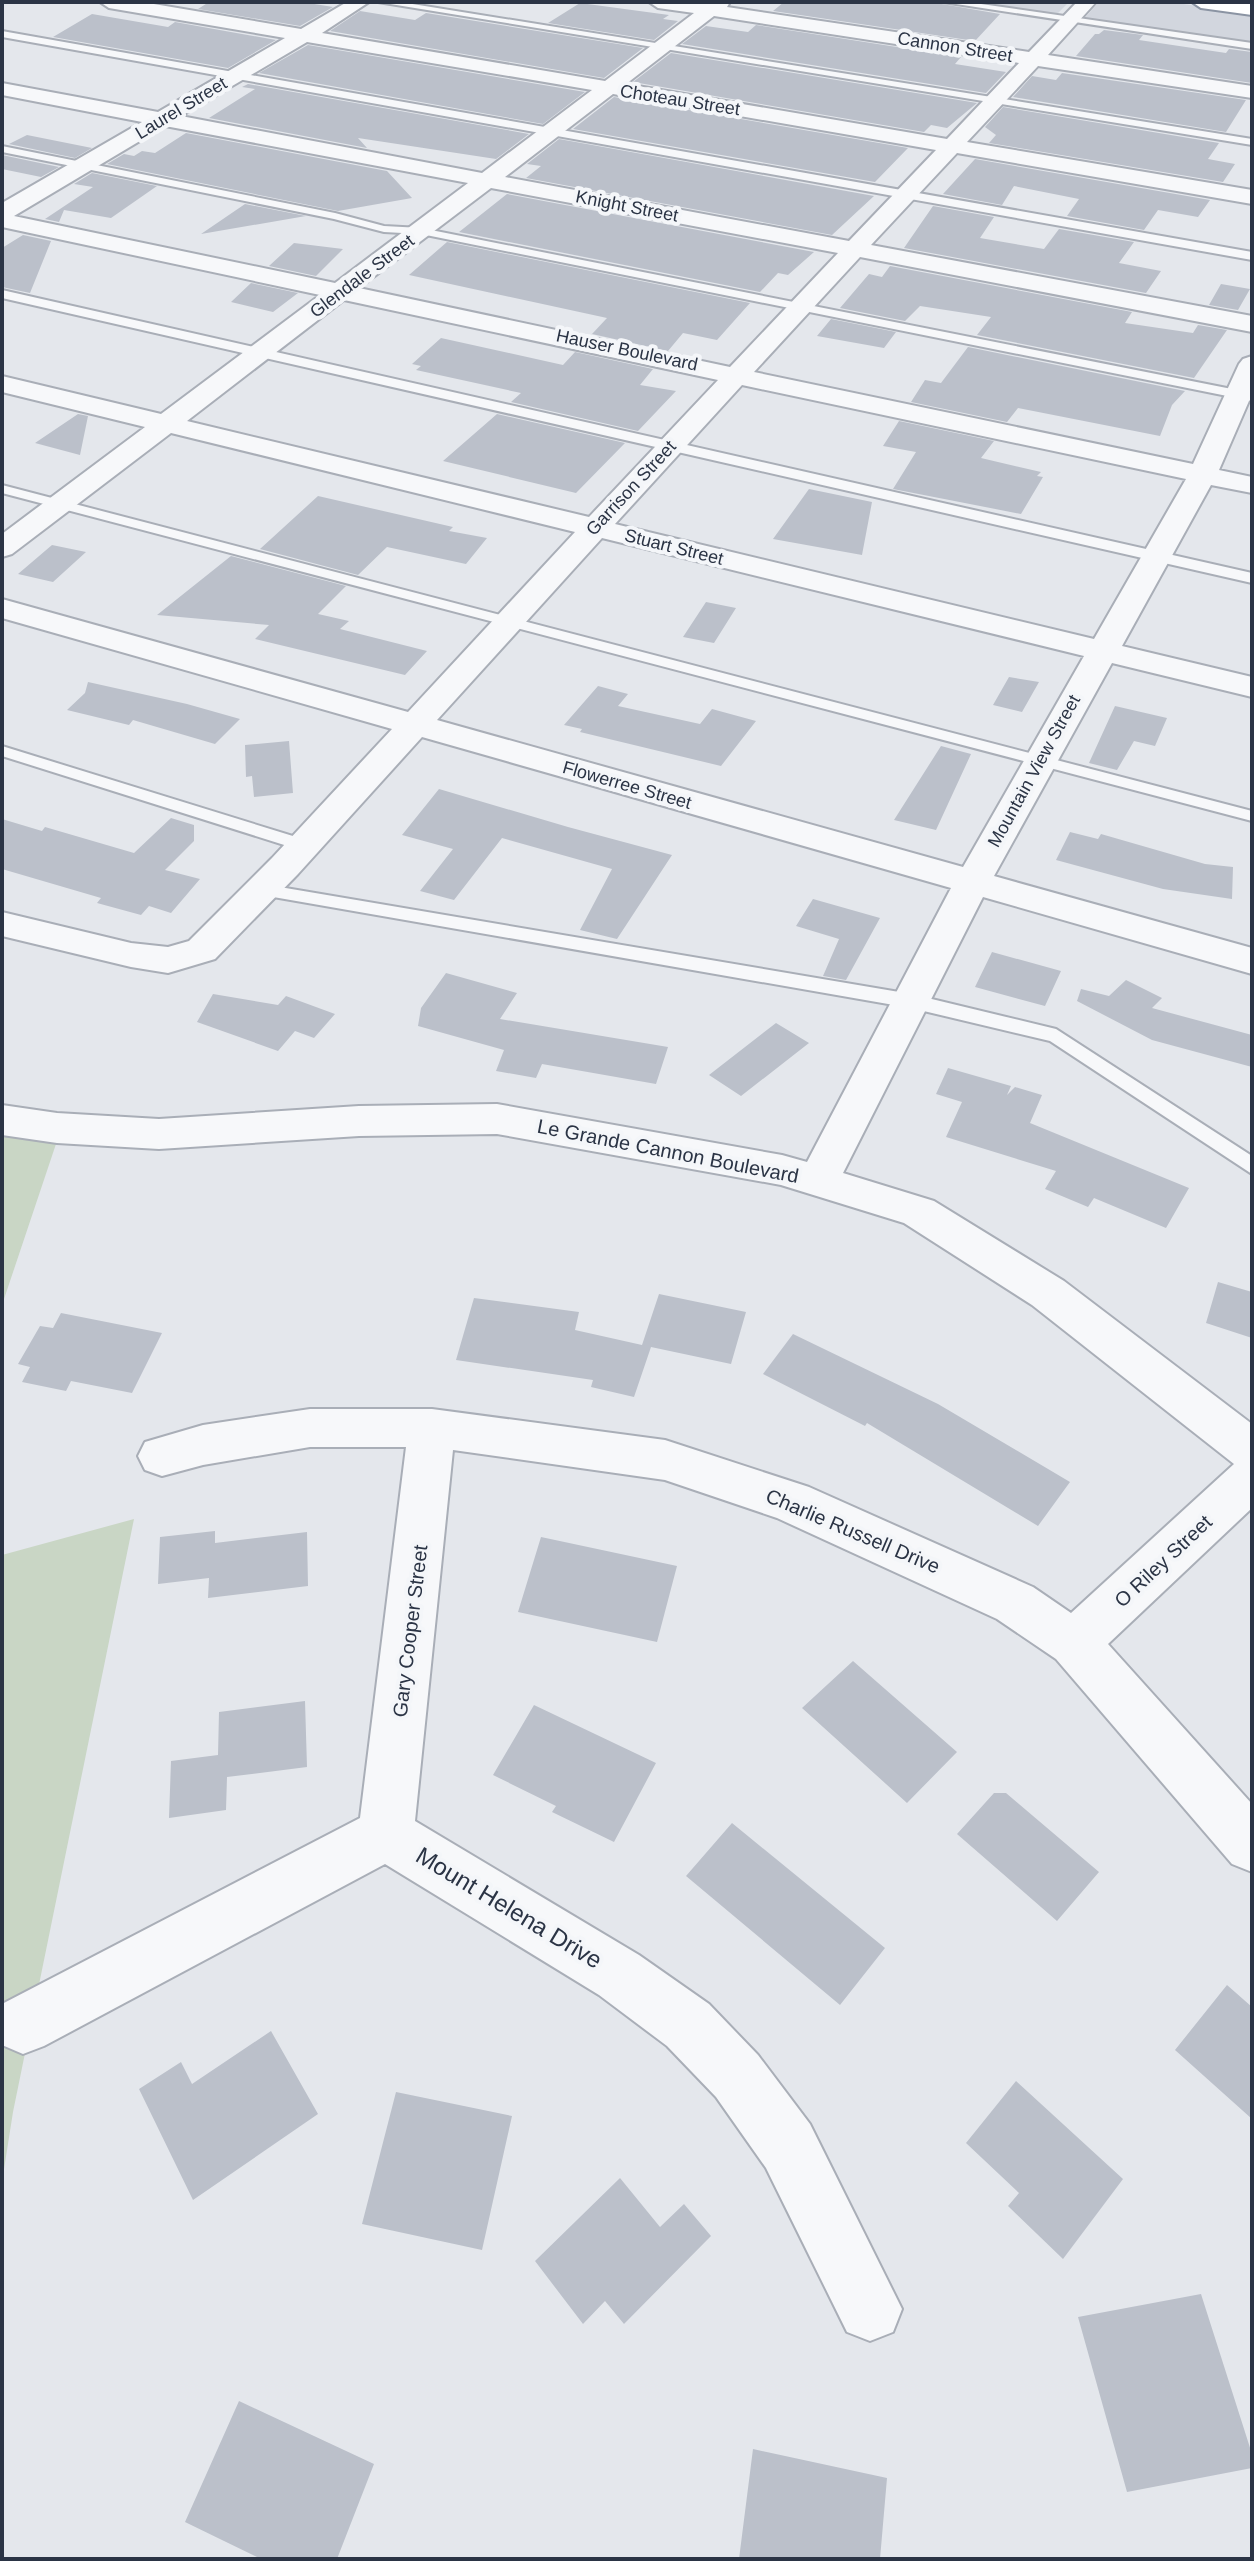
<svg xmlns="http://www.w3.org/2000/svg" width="1254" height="2561" viewBox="0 0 1254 2561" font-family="Helvetica,sans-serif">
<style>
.built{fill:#d2d6de}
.green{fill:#c9d6c5}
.building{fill:#bbc0ca}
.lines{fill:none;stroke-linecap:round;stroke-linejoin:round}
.service-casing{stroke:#a9aeb7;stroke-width:4}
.minor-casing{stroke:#a9aeb7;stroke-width:4}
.trunk-casing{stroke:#8b94a3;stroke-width:4}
.service{fill:#f7f8fa;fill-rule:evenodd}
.minor{fill:#f7f8fa;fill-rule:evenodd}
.trunk{fill:#fff;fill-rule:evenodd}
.labels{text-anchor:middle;stroke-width:8;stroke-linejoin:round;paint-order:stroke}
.far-street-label{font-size:18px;fill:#2b3445;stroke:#f4f6f9}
.street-label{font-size:20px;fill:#2b3445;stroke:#f4f6f9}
.near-street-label{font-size:24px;fill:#2b3445;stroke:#f4f6f9}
</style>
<rect width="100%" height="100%" fill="#e4e7ec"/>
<!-- built -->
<path class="built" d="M948,2H1069L1054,17Z
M1099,2H1170L1252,14V46L1082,21Z"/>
<!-- green -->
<path class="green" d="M2,1131L58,1138L2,1305Z
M134,1519L13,2112L2,2182V1555Z"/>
<!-- building -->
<path class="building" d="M209,2H302L333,7L300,26L198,9Z
M784,2L936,3L1000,14L975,41L773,11Z
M580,3L669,15L663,19L678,21L654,40L548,23Z
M360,11L415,20L426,13L643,48L604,78L330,31Z
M92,14L168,27L175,22L276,40L228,68L53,37Z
M756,25L961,57L955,64L1006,72L986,93L682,44L706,26L748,32Z
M1104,30L1143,35L1139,40L1226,53L1229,49L1252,52V83L1076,56L1095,34H1099Z
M308,45L585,92L543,124L259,73Z
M671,53L977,103L947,128L931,125L924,132L633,82Z
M1062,73L1246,100L1226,132L1013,97L1032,76L1056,80Z
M248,84L529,134L496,159L358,138L367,148L209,118L255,89L242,87Z
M614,97L908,148L875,182L573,129Z
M1003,107L1219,143L1208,159L1235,164L1223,182L989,143L996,135L985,127Z
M186,133L387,171L412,198L338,211L107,164L124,154L134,156L142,151L155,153Z
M27,135L92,148L75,158L9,144Z
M559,139L874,196L832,235L526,178L541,166L527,164Z
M2,155L59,167L41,177L2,169Z
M975,159L1210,200L1198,217L1158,210L1144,230L1067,216L1079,199L1014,186L1002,205L943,194Z
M92,173L157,186L111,218L64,210L59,222L45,219L93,187L74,184Z
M507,194L814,252L788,275L778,273L760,292L459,232Z
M245,204L306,216L201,234Z
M933,206L994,217L980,238L1044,249L1059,229L1134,242L1119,263L1161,271L1146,293L904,248Z
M23,235L51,241L30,293L2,287V248Z
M447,242L750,303L717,340L683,333L668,351L592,334L607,318L409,275Z
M294,243L343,249L316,276L269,266Z
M890,266L1132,312L1125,323L1193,333L1198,325L1227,330L1194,378L977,335L991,317L920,306L905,321L840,308L869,274L882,277Z
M251,283L298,293L273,312L231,302Z
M1221,284L1250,289L1238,310L1209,305Z
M831,319L896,332L884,348L817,336Z
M441,338L563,365L575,352L653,369L640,385L676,391L638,431L511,402L521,393L416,370L421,366L412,364Z
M968,347L1185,391L1172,405L1160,436L1018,408L1007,422L911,402L925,380L941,383Z
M78,414L88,416L80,455L35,443Z
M497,414L625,443L576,493L443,461Z
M899,421L994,441L981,458L1041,472L1037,476L1043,477L1021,514L893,489L916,452L883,446Z
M809,489L872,502L862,555L773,539Z
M318,496L453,527L449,531L487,538L466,564L387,547L358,575L260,549Z
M52,545L86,552L53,582L18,574Z
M231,556L346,586L318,614L349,621L340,629L427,651L405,675L255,639L269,625L157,615Z
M706,602L736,608L714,643L683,637Z
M1009,677L1039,682L1022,712L993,705Z
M88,682L187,704L240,719L215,744L133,720L129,725L67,710L85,693Z
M598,686L628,694L618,706L700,724L712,709L756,721L721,766L580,732L582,729L564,725Z
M1115,706L1167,718L1155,746L1134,741L1117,770L1089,763Z
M289,741L293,793L254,797L252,776L246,777L245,745Z
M941,746L971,754L936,830L894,820Z
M439,789L568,827L672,855L617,939L580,930L612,869L502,838L454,900L420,891L453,849L402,835Z
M171,818L194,825V841L165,870L200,879L171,913L149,906L141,915L97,903L101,898L2,869V819L42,831L45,827L134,853Z
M1070,832L1098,839L1101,834L1205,864L1233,867L1232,899L1163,889L1056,860Z
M813,899L880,918L846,980L823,976L839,939L796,926Z
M992,952L1061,971L1045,1006L975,987Z
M446,973L517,993L500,1019L668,1047L656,1084L542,1064L536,1078L496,1071L504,1050L418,1026L421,1008Z
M1126,980L1162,998L1152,1008L1252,1035V1067L1152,1040L1077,1001L1081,989L1109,996Z
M213,994L278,1005L286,996L335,1014L314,1038L295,1031L278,1051L197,1022Z
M776,1023L809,1043L741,1096L709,1075Z
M948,1068L1011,1086L1007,1095L1015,1087L1042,1095L1030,1123L1189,1188L1166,1228L1094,1198L1088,1207L1045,1189L1056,1171L946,1137L962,1102L936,1094Z
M1218,1282L1252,1292V1338L1206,1323Z
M659,1294L746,1312L731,1364L651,1347L634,1397L591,1387L593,1380L456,1360L474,1298L579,1312L575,1330L642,1345Z
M61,1313L162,1333L132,1393L71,1381L66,1391L22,1382L30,1367L18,1364L40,1326L53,1328Z
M793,1334L938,1404L1070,1482L1038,1526L867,1423L865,1426L763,1374Z
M215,1531V1543L307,1532L308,1586L208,1598L209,1578L158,1584L160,1537Z
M541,1537L677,1566L657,1642L518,1612Z
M853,1661L957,1752L907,1803L802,1708Z
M305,1701L307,1767L227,1777L226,1810L169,1818L171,1761L218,1755L219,1712Z
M534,1705L656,1763L614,1842L552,1812L556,1806L493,1775Z
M994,1793H1006L1099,1872L1057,1921L957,1834Z
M732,1823L885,1948L840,2005L686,1876Z
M1227,1985L1252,2007V2119L1175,2050Z
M271,2031L318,2114L193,2200L139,2089L181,2062L192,2084Z
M1016,2081L1123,2179L1063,2259L1008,2206L1019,2193L966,2143Z
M396,2092L512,2116L482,2250L362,2224Z
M620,2178L660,2227L684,2204L711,2236L624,2324L605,2301L583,2324L535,2261Z
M1201,2294L1252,2454V2468L1127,2492L1078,2317Z
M239,2401L374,2464L337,2559H261L185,2522Z
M753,2449L887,2478L880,2559H739Z"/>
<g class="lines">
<!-- service casing -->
<g class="service-casing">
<path id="service" d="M378,2H400L1252,139V145Z
M943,2H967L1252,43V49Z
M2,31L1252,252V260L2,37Z
M2,146L335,213L384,226L421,228L1252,393V401L421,234L384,232L334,219L2,152Z
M2,290L1252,573V583L2,298Z
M2,485L1252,811V821L2,493Z
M2,746L309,841L312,845L309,849H297L2,756Z
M262,884L911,994L1056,1029L1252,1156V1174L1050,1041L911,1008L256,894L253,890L256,886Z"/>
</g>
<!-- minor casing -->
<g class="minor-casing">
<path id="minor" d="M100,2H142L301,29L347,2H369L322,33L605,81L694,13L658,8L649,2H730L727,7L1029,52L1077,2H1096L1048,55L1252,86V98L1038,66L967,142L1252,190V204L957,153L871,245L1252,316V332L860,257L754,372L1193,464L1239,364L1243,359L1252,356V394L1219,470L1252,477V493L1211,485L1122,646L1252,677V697L1112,663L994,876L1252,948V974L983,897L843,1173L934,1201L1064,1281L1252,1424V1508L1108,1644L1252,1804V1872L1232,1864L1056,1659L997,1619L777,1518L665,1480L453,1450L415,1821L639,1955L709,2004L758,2055L810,2124L902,2309L893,2332L870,2341L847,2332L766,2168L716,2097L667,2046L599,1995L385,1864L44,2046L23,2054L2,2045V2004L360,1818L406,1447H310L203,1465L162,1476L145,1470L138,1456L145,1442L203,1425L310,1409H432L665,1440L809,1487L1033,1587L1071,1613L1234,1464L1032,1305L904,1223L781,1185L497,1134L359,1136L159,1149L57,1143L2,1135V1105L57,1113L159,1119L359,1106L497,1104L782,1155L807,1162L951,888L422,737L298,874L215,959L168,973L131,967L2,936V912L131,943L168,947L189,941L272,858L392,729L2,618V599L408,712L575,532L171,433L12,554L2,557V534L145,427L2,392V376L161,414L320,295L2,227V203L142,122L2,95V83L158,112L285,38L109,8ZM714,16L1019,63L947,139L626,84ZM307,42L592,90L482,173L181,116ZM613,94L936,150L849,241L505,177ZM165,126L468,183L335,283L14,216ZM491,188L838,253L730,367L359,288ZM344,300L718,380L589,517L187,421ZM742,385L1186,479L1094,639L615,524ZM602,538L1084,656L963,867L437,720Z"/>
</g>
<!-- trunk casing -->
<g class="trunk-casing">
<path id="trunk" d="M1192,2L1252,3V15L1201,8Z"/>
</g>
<!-- service -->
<use href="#service" class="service"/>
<!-- minor -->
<use href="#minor" class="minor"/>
<!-- trunk -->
<use href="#trunk" class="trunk"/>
</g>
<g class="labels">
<!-- far-street labels -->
<g class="far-street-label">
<text transform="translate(955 47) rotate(9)" y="6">Cannon Street</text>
<text transform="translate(680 100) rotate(9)" y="6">Choteau Street</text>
<text transform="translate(181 108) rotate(-31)" y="6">Laurel Street</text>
<text transform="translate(627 206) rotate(11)" y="6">Knight Street</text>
<text transform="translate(362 276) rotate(-37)" y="6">Glendale Street</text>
<text transform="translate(627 350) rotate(12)" y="6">Hauser Boulevard</text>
<text transform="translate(631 488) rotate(-47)" y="6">Garrison Street</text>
<text transform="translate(674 547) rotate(14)" y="6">Stuart Street</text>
<text transform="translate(1034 771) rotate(-61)" y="6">Mountain View Street</text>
<text transform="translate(627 785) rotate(16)" y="6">Flowerree Street</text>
</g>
<!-- street labels -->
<g class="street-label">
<text transform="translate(668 1151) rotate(11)" y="7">Le Grande Cannon Boulevard</text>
<text transform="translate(853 1531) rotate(23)" y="7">Charlie Russell Drive</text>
<text transform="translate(1163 1561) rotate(-43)" y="7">O Riley Street</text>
<text transform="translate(410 1631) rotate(-83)" y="7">Gary Cooper Street</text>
</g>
<!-- near-street labels -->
<g class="near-street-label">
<text transform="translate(509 1908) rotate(31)" y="8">Mount Helena Drive</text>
</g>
</g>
<!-- border -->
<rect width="1254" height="2561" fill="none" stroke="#2b3445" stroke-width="8"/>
</svg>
